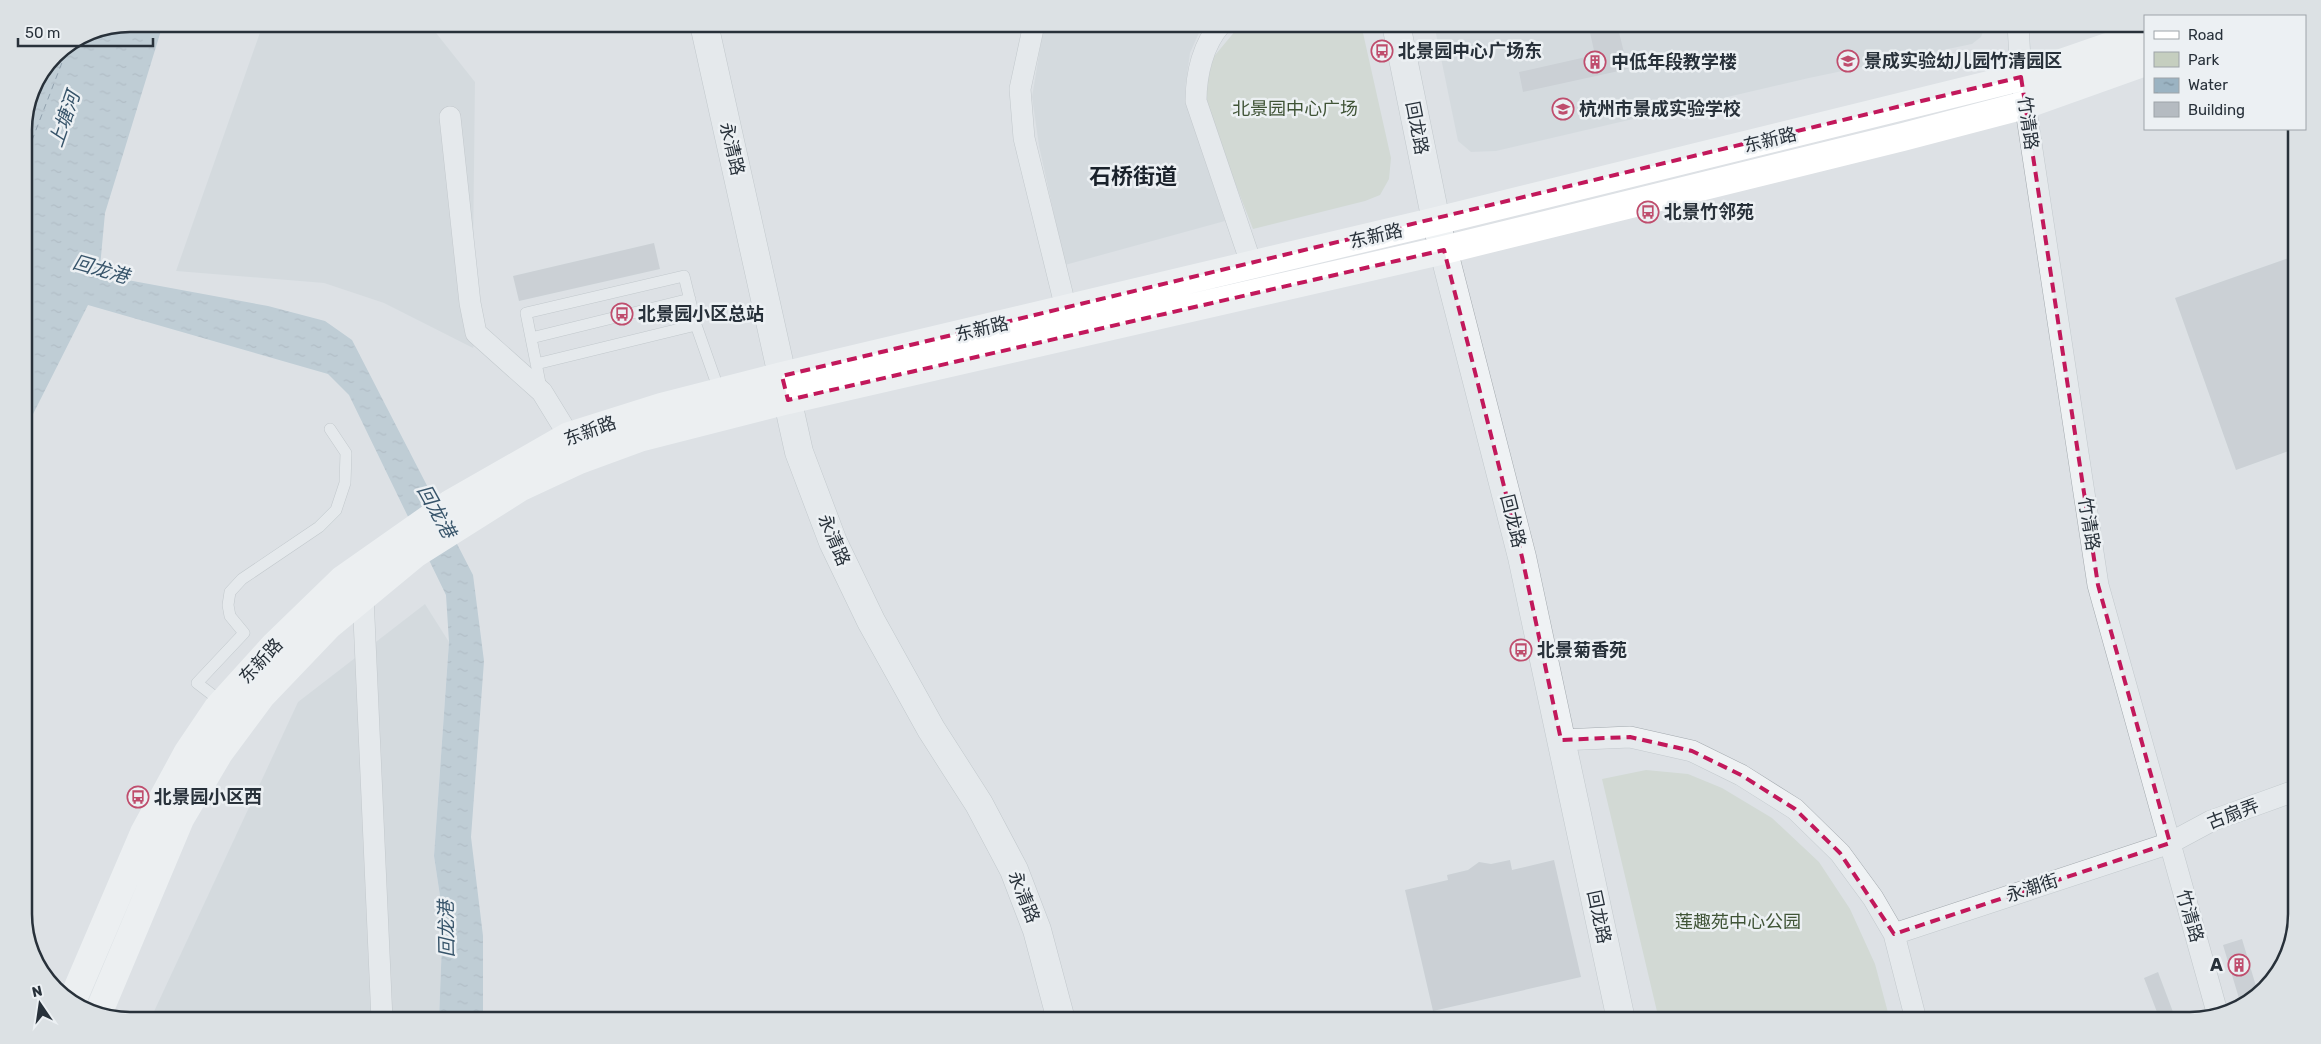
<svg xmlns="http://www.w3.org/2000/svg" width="2321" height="1044" viewBox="0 0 2321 1044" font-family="Rubik,'Noto Sans SC',sans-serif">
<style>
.built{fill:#cbd1d6}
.green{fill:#c5cebf}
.water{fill:url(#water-ripples)}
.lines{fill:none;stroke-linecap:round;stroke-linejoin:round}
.ferry{stroke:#37546a;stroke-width:1;stroke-dasharray:6 5;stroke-linecap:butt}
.building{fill:#b5bbc1}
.service-casing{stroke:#a3a9ae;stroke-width:12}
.minor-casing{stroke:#a3a9ae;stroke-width:22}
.tertiary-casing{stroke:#a3a9ae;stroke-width:29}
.service{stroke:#eff2f4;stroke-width:11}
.minor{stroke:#eff2f4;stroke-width:21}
.tertiary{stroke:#eff2f4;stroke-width:28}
.secondary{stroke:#fff;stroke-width:28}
.marked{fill:none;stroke:#c2185b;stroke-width:4;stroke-dasharray:10 6;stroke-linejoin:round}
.labels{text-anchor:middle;stroke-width:5;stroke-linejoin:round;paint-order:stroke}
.poi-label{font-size:18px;font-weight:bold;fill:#28313a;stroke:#ecf0f3;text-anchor:start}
.park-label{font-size:18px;fill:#405437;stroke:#ecf0f3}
.street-label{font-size:18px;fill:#28313a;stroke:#ecf0f3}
.water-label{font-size:19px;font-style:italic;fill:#37546a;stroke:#ecf0f3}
.district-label{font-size:22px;font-weight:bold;fill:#1a222b;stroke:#ecf0f3}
.rim{fill:none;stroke:#28313a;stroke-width:2.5}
</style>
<defs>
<pattern id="water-ripples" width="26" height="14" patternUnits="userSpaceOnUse" patternTransform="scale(1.25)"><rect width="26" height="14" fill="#9bb3c2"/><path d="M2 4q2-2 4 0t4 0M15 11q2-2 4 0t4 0" fill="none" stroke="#7e929f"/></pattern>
</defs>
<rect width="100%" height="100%" fill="#dde1e5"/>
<!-- built -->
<path class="built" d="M263,24H429L475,82L473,257L483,320L473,348L384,303L324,283L176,271Z
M1047,24H1203L1190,53L1185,89L1195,130L1225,221L1065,265L1039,146L1032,97L1042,36Z
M1434,24H1985V27L1981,37L1972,44L1809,78L1496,151L1471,152L1458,141Z
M425,604L449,642L434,856L443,916L439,1020H150L298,702Z"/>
<!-- green -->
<path class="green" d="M1241,24H1361L1391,158L1389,179L1380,195L1365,201L1253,229L1209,116L1202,88L1211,60Z
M1646,770L1688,774L1722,788L1772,818L1819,862L1850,909L1875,964L1890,1020H1659L1602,779Z"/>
<!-- water -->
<path class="water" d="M130,24H163L105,213L100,267L122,279L268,306L325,321L352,340L473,575L484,661L471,837L483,936V1020H439L443,916L434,856L449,642L446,595L349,395L328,374L88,305L24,432V124L35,83L55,55L90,32Z"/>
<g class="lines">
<!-- ferry -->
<path class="ferry" d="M24,161L68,47"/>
</g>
<!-- building -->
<path class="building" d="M1588,24H1617L1628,69L1523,92L1519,72L1595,55Z
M654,243L660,269L519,301L513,276Z
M2297,255V448L2236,470L2175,298Z
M1510,860L1512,870L1554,860L1581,977L1433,1011L1405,890L1448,880L1447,875L1468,870L1479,862L1491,864Z
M2242,939L2258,993L2250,1002L2241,1005L2223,945Z
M2158,972L2173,1012L2175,1020H2160L2144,978Z"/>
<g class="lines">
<!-- service casing -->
<g class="service-casing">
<path id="service" d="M531,338L690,299
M536,364L696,325
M541,388L526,313L684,276L696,325L720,393
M223,703L197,683L244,633L230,616L228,605L230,592L242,579L319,527L336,510L345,483L346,453L330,429"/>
</g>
<!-- minor casing -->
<g class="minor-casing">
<path id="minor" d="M1034,24L1020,89L1024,138L1066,309
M1221,24C1203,44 1196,74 1196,101L1252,266
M2018,24L2021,77L2098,585L2217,1012
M450,117L470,303L476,333L542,392L569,436
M363,596L382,1020
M1561,740L1630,737L1692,751L1741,775L1795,809L1840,853L1873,898L1894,934L1916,1020
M1894,934L2170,843L2211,821L2297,790"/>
</g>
<!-- tertiary casing -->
<g class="tertiary-casing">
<path id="tertiary" d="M704,24L799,452L833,542L871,621L931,729L979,804L1014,870L1037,930L1061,1020
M1396,24L1436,221L1522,557L1621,1020"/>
</g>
<!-- service -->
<use href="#service" class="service"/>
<!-- minor -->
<use href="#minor" class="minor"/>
<!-- tertiary -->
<use href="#tertiary" class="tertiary"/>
<!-- secondary -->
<path class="secondary" d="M73,999L144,833L188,752L217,709L275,645L342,580L450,504L569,436L661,407L782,376L1436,221L2021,77L2145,34
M98,1014L180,819L219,753L262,695L328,626L415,554L521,487L579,460L639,438L788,400L1444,250L1903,137L2025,105L2145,62"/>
</g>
<!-- marked area -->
<path d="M0 0H2321V1044H0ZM2021,77L2098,585L2170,843L1894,934L1840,853L1795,809L1741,775L1692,751L1630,737L1561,740L1522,557L1444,250L788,400L782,376Z" fill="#dde1e5" fill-opacity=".55" fill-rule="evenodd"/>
<path class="marked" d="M2021,77L2098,585L2170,843L1894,934L1840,853L1795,809L1741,775L1692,751L1630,737L1561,740L1522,557L1444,250L788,400L782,376Z"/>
<!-- icons -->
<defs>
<g id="bus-ring" transform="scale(1.125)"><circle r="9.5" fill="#ecf0f3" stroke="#bf4d6d" stroke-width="1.5"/><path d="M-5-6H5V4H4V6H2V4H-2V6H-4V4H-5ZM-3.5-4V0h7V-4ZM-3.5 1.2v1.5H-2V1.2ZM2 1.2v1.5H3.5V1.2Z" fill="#bf4d6d"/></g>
<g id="school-ring" transform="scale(1.125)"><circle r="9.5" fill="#ecf0f3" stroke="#bf4d6d" stroke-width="1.5"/><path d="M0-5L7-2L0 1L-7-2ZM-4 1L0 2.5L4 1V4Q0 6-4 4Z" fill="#bf4d6d"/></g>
<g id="building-ring" transform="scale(1.125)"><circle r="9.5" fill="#ecf0f3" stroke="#bf4d6d" stroke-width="1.5"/><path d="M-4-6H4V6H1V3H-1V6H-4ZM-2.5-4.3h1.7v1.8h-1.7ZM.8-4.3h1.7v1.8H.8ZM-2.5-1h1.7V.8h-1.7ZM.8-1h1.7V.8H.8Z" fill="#bf4d6d"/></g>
</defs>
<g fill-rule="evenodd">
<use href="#bus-ring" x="1382" y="51"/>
<use href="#school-ring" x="1848" y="61"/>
<use href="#building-ring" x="1595" y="62"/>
<use href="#school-ring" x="1563" y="109"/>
<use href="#bus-ring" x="1648" y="212"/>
<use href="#bus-ring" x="622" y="314"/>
<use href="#bus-ring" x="1521" y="650"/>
<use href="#bus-ring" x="138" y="797"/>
<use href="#building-ring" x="2239" y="965"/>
</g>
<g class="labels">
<!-- poi labels -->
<g class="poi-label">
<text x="1398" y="57">北景园中心广场东</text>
<text x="1864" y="67">景成实验幼儿园竹清园区</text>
<text x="1611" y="68">中低年段教学楼</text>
<text x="1579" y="115">杭州市景成实验学校</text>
<text x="1664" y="218">北景竹邻苑</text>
<text x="638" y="320">北景园小区总站</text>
<text x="1537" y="656">北景菊香苑</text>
<text x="154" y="803">北景园小区西</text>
<text x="2223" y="971" text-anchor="end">A</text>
</g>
<!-- park labels -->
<g class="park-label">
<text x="1295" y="115">北景园中心广场</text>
<text x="1738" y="928">莲趣苑中心公园</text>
</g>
<!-- street labels -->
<g class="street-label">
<text transform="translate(2028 123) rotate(82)" y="6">竹清路</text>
<text transform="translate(1417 128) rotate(79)" y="6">回龙路</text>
<text transform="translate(1770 140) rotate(-14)" y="6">东新路</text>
<text transform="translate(732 149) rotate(77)" y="6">永清路</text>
<text transform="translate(1376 236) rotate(-13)" y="6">东新路</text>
<text transform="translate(982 329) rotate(-13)" y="6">东新路</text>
<text transform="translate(590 431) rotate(-20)" y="6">东新路</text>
<text transform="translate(1513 521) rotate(76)" y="6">回龙路</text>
<text transform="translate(2089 524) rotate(81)" y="6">竹清路</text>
<text transform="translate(834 540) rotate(67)" y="6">永清路</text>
<text transform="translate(261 661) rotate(-47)" y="6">东新路</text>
<text transform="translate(2233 814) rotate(-21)" y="6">古扇弄</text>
<text transform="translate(2032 888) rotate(-18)" y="6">永潮街</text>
<text transform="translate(1024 897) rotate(68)" y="6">永清路</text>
<text transform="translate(2190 916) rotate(74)" y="6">竹清路</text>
<text transform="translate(1599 917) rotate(78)" y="6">回龙路</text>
</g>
<!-- water labels -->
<g class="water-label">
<text transform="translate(64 119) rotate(-71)" y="7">上塘河</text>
<text transform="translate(101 269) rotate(16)" y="7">回龙港</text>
<text transform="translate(437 511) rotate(61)" y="7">回龙港</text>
<text transform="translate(446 929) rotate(-91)" y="7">回龙港</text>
</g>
<!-- district labels -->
<g class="district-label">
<text x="1133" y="184">石桥街道</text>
</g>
</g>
<!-- crop -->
<path d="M0 0H2321V1044H0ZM130 32H2190A98 98 0 0 1 2288 130V914A98 98 0 0 1 2190 1012H130A98 98 0 0 1 32 914V130A98 98 0 0 1 130 32Z" fill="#dce1e4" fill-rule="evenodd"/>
<path class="rim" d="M130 32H2190A98 98 0 0 1 2288 130V914A98 98 0 0 1 2190 1012H130A98 98 0 0 1 32 914V130A98 98 0 0 1 130 32Z"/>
<!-- legend -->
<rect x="2144" y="15" width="162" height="115" fill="#ecf0f3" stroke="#9ea4a9"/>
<rect x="2154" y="31" width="25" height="8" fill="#ffffff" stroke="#9ea4a9"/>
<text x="2188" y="40" font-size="15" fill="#28313a">Road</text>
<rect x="2154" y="52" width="25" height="15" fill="#c5cebf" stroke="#9ea4a9"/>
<text x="2188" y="65" font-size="15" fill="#28313a">Park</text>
<rect x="2154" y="78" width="25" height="15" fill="url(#water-ripples)" stroke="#9ea4a9"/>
<text x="2188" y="90" font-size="15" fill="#28313a">Water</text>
<rect x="2154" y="102" width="25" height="15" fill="#b5bbc1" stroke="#9ea4a9"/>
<text x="2188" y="115" font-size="15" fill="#28313a">Building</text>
<!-- north arrow -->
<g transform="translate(40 1004) rotate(347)" stroke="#ecf0f3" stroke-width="4" paint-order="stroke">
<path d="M0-4L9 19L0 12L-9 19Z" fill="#28313a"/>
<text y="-8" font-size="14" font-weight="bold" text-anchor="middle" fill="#28313a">N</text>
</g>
<!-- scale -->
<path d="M18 38v8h135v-8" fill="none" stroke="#28313a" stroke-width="2.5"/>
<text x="25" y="38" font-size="15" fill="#28313a" stroke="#ecf0f3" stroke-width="4" paint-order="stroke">50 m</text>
</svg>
